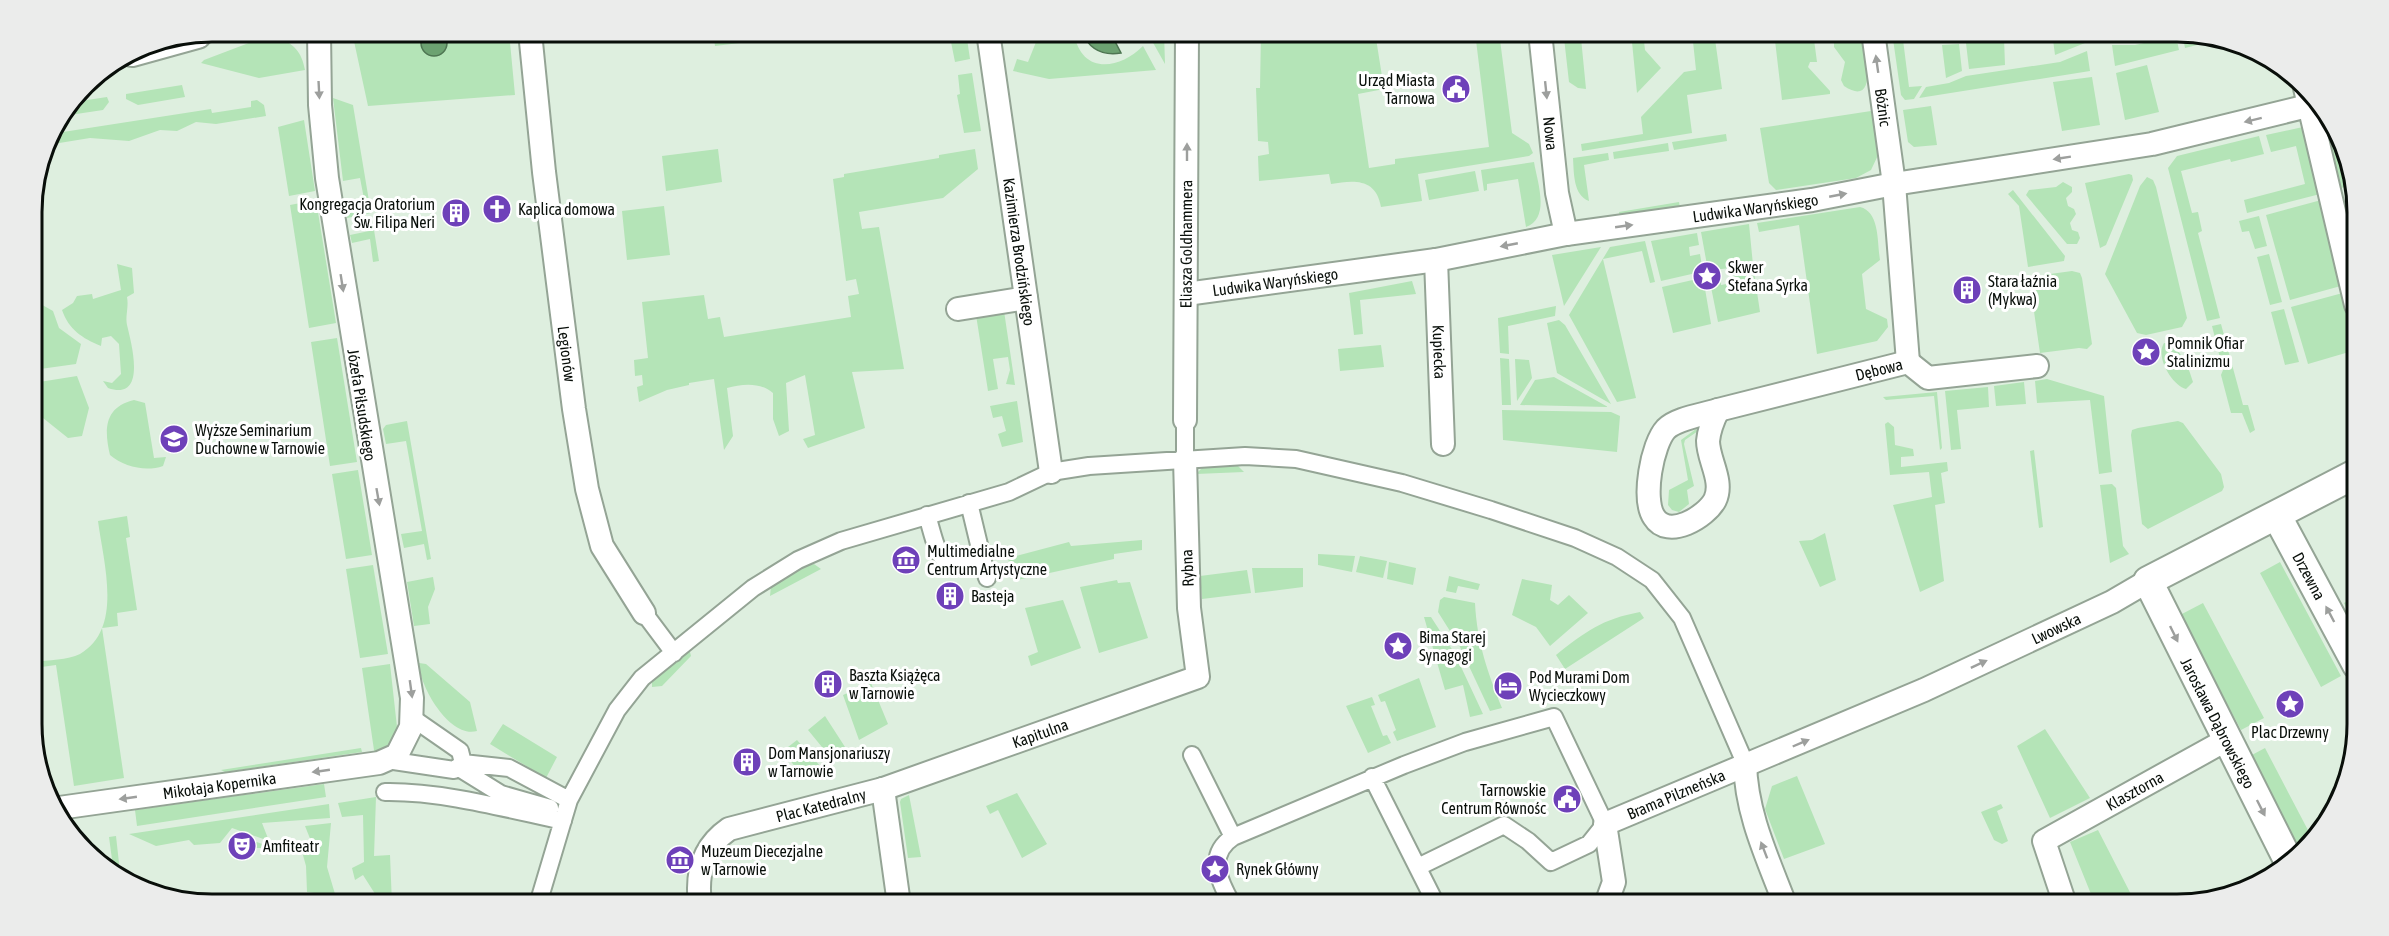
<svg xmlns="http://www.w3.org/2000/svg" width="2389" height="936" viewBox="0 0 2389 936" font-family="'Asap Condensed',sans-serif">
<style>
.green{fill:#b4e4b7}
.water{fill:#6ca271;stroke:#4e7652;stroke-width:1.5}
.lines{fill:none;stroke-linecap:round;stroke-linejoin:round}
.pedestrian-casing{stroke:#94a495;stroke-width:20}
.minor-casing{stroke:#94a495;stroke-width:26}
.tertiary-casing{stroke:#94a495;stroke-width:32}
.pedestrian{stroke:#fff;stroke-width:16}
.minor{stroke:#fff;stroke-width:22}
.tertiary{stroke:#fff;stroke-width:28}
.oneway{fill:#9d9f9d}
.labels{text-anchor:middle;stroke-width:6;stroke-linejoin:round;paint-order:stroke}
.poi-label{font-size:16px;fill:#090f0a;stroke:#fff;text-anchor:start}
.street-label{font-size:16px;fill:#090f0a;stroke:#fff}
.rim{fill:none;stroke:#090f0a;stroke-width:3}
</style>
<rect width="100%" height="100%" fill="#deefdf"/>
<!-- green -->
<path class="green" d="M352,32H428L422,39L423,48L441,32H509L515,95L368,106Z
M713,32H763L764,40L715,46Z
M949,32H966L970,59L955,62Z
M1040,32H1074C1080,74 1118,71 1143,46L1156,70L1049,79L1013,71L1017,59L1028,62Z
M1147,32H1164L1165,64Z
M1261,32H1375L1384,89L1358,94L1369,168L1395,164V159L1489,147L1475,32H1499L1512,133L1529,144L1533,153L1529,156L1418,174L1422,201L1381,207C1376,178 1354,180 1331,184L1329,174L1259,181L1258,156L1269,154L1268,142L1258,141L1256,88H1260Z
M1570,32H1576L1577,39L1581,38L1586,89L1578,88L1569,82L1564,38Z
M1631,32H1643L1645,50L1661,68L1637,93Z
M1692,32H1714L1722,89L1687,95L1692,133L1582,151L1581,144L1643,134L1641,117L1684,72L1696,70Z
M1774,32H1800L1803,34L1813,32L1817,62H1810L1808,67L1830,91V94L1782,100Z
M1834,32H1863C1865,47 1880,110 1844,86L1841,80L1845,62L1834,47Z
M1892,32H1902L1909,87L1922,86L1914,99L1905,100L1901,95Z
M2052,32H2083L2085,43L2055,55Z
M2182,32L2221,39L2185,48Z
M2176,36L2179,50L2115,66L2112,45H2135Z
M276,38C294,42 302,53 305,70L259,78L201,63L204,60L259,39Z
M2004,38L2005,65L1969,69L1966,43Z
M1959,44L1962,71L1946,78L1942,45Z
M2087,51L2090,71L1919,98L1926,87L1949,83L1966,76L2060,62Z
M2147,65L2159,112L2125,120L2116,73Z
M972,73L981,131L964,133L957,95L960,94L958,75Z
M2092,77L2100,125L2062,131L2053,82Z
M182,85L185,97L138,105L126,99V94Z
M107,97L109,102L103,110L63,116L74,102Z
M333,98L353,105L371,213L347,218L346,208L365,204L360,178L343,181Z
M257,100L264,105L266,116L216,124L196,122L177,131L160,130L129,141L90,138L47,145L50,134L211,109L212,113L251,107V101Z
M1931,106L1937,145L1914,147L1908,142L1903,110Z
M1871,111L1880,151L1871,170L1856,178L1776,190L1769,183L1760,128Z
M304,120L315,191L289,196L278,127Z
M2329,125L2354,185L2341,188L2327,131Z
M2303,127L2324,193L2247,213L2244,200L2305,184L2296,146L2271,152L2266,135Z
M1726,134L1727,141L1674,150L1672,142Z
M2259,136L2264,154L2231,162L2230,159L2181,171L2192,213L2198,212L2202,231L2198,233L2220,318L2207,321L2168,168L2177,156Z
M1668,143L1669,151L1614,159L1613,152Z
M718,149L722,182L666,191L662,156Z
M975,149L978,169L943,198L859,212L862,229L879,227L904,369L852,372L865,428L808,448L803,439L815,435L805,375L786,383L789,431L779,436L773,419V393C760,382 742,384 727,388L733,436L724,450L714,379L689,383V385L667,390L639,402L637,387L643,385L642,375L635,376L634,360L648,358L642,302L704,295L708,319L720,317L724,337L851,317L848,296L859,294L856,279L846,281L833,179L844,177V174L939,158V155Z
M1608,153L1609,160L1584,165L1589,201C1573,195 1574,173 1573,158Z
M1534,162C1537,181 1551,218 1526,227L1518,179L1487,184V190L1484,191L1481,170Z
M1475,171L1479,191L1429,200L1425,180Z
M2129,174L2132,175L2133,180L2106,245L2100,248L2085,183Z
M2147,177L2153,180L2156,187L2187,318L2182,327L2146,335L2137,333L2105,274L2140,186Z
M2063,182L2072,187V192L2066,198L2068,206L2074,209L2076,214L2070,223L2072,230L2078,232L2080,238L2077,244H2067L2026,195L2029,190L2056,187Z
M2013,190L2065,256L2064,261L2028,267L2019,206L2008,194Z
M2325,199L2348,284L2290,300L2266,215Z
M316,200L336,323L309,328L290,205Z
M1679,202L1680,208L1620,218L1619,212Z
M664,206L670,255L627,260L622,211Z
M1860,207C1880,212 1877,242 1880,260L1862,274L1866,309L1887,319L1888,327L1877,341L1817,354L1799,225L1759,232L1757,223Z
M2259,216L2267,246L2255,249L2249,231L2242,232L2239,221Z
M1749,224L1753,265L1714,270L1707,265L1701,232Z
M374,230L379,261L373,262L370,239L352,243L350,235Z
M1697,233L1699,245L1689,247L1690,256L1700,254L1702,266L1696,273L1661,281L1651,241Z
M1645,241L1655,282L1650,283L1642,251L1603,259L1636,398L1617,402L1569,315L1610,247Z
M1601,247L1564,306L1552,255Z
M2269,254L2282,302L2270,305L2257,257Z
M117,264L132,268L134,293L127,297C129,307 125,316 127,325C131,342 148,402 108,388L103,381L112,383L121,374L119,344L111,336L102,338L101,346C82,338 69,330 62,310L73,303L77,296L92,294L93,299L121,290Z
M2072,271L2080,273L2082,278L2092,344L2087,349L2079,348L2040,353L2029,277Z
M1754,272L1760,312L1718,322L1710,282L1720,276L1721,285L1732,283L1731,275Z
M1697,279L1704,283L1711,324L1673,333L1662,287Z
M1412,281L1416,294L1360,300L1363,334L1354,335L1349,293Z
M2350,291L2356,317V345L2349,352L2308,364L2291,307Z
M37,302L53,311L59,328L81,344L76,364L33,370L32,303Z
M1556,306L1555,316L1508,326L1509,354L1500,353L1498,318Z
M2284,309L2299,362L2285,365L2271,312Z
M1004,311L1015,385L1006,384L1010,370L1008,357L993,359L998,389L988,391L976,315Z
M1559,320L1565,325L1611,404L1557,373L1547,323Z
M2221,324L2243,405H2248L2255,430L2250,433L2242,413H2231L2221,375L2223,370L2212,326Z
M337,338L357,462L330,466L311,342Z
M2164,343C2180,345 2189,368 2193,382L2186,389C2172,385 2155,357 2164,343Z
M1381,345L1384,367L1340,371L1338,349Z
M1500,358L1509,359L1511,405H1502Z
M1515,359L1529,360L1532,378L1517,401Z
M77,376L89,408L82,436L68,438L33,410V383Z
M1554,377L1608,407L1520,405L1535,380Z
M2047,379L2104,396L2112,472L2099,474L2090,400L2037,403L2035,381Z
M2024,382L2026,404L1996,406L1994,386Z
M1988,387L1989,407L1957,410L1961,449L1951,450L1945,391Z
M1937,392L1942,448L1940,450L1934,396L1886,400L1883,397Z
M134,400L145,403L154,458L166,457L163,466C146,472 124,467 110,455C104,430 104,407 134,400Z
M1017,401L1023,442L1002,447L998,434L1006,431L1002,416L993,418L990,406Z
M1502,410L1611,412L1620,416L1617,452L1503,440Z
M407,421L431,559L427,560L424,544L404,548L401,534L422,531L406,441L386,444L383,429L386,425Z
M2178,421L2183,423L2221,474L2224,487L2222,491L2148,529L2142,524L2131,435L2132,430L2138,428Z
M1888,422L1894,427L1895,445L1913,449L1914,456L1901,457V467L1947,462L1948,471L1941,473L1945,503L1935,505L1944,581L1920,592L1893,505L1932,497L1929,472L1890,475L1885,424Z
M1696,429L1698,431L1685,440L1684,444L1694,486L1687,490L1689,504L1679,512L1672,510L1668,505L1669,490L1688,480L1681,440Z
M2034,450L2043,527L2039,528L2030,451Z
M1236,464L1244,472L1196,474L1204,466Z
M358,470L372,555L346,559L332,474Z
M2112,484L2116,488L2123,546L2129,554L2110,563L2100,485Z
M127,516L130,537L126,538L137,610L117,613L118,626L102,628L124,778L74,786L56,665L34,668V662C48,660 68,660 80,654C124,629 103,561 98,521Z
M1825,533L1836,580L1820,587L1799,541L1812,540Z
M1142,540V550L1114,554V559L1013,581L1008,558L1069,542L1071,546Z
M1318,554L1355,556L1352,572L1318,565Z
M1360,556L1387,561L1383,578L1356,572Z
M1389,562L1416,568L1413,585L1387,579Z
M2280,562L2341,676L2321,687L2260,573Z
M814,564L821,569L770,596L771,586L803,566Z
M373,565L388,654L360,658L346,569Z
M1252,568H1303V587L1255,593Z
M1247,570L1251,593L1202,599L1200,576Z
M1449,576L1480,584L1478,590L1458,586L1456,593L1446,591Z
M433,577L435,589L428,607L430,624L414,626L407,582Z
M1522,579L1552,585L1550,600L1558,605L1569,595L1588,613L1550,646L1536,627L1512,615Z
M1117,580L1118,583L1130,582L1148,638L1099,653L1080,587Z
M2357,595V629L2344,603Z
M1444,597L1475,603C1477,643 1488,673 1502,708L1490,711L1460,647L1438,612L1440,600Z
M1063,600L1081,648L1031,666L1028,656L1038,652L1025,608Z
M2203,603L2264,718L2241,730L2180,615Z
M1640,612L1644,618L1565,669L1556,655C1585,632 1602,619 1640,612Z
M1424,617H1431L1455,654L1483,714L1470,717L1463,685L1445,690Z
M689,648L691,656L662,686L652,687V679Z
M419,663L426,664L470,702L477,731C450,739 419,686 419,663Z
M390,664L398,736L394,744L375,757L362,668Z
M1419,678L1436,727L1397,741L1393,732L1396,730L1385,701L1381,702L1378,695Z
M871,683L888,724L859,740L843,695Z
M1372,697L1375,705L1371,706L1383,736L1387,735L1391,743L1368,753L1346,706Z
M825,716L845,747L831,758L808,730Z
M503,724L557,757L546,778L490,744Z
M2045,729L2090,798L2050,818L2017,746Z
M797,740L821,767L805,780L783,751Z
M361,748L362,752L225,772L221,770Z
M2265,748L2310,834L2315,833L2316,838L2306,848L2296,846L2250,756Z
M1797,776L1825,844L1784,859L1765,809L1772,786Z
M324,784L326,797L137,826L135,810Z
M1017,793L1047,844L1022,858L998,810L990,814L986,806Z
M909,795L921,857L908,858L900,802L901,799Z
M376,797L374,856L390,855L392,904H372L377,897L363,875L355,880L352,868L364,862L363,815L342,817L338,803Z
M329,804L330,818L262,823L269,841L232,828L220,843L194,845L189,840L156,846L129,834Z
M2001,804L2003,808L1997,811L2008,841L2002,844L1994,840L1981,812Z
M331,823L327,867L338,904H313L314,893L307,892L306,866L301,848L313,846L305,826Z
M2098,830L2136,904H2095L2070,842Z
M234,834L265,845L267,848H256L248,855L227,846Z
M116,836L120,872L113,867L109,837Z"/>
<!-- water -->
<path class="water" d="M421 43a13 13 0 1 1 26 0a13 13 0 1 1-26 0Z
M1082,32H1110L1121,53C1102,56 1089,49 1082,32Z"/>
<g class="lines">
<!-- pedestrian casing -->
<g class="pedestrian-casing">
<path id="pedestrian" d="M1185,459V420
M969,503L987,578
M927,515C938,552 938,575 984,564
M644,613L674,653
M1192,755L1233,837
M387,760L454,770L463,763L460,751L411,717
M463,763L509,768L569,800
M459,768L501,794L550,808
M1372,777L1436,904
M385,792C442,791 507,809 563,821
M538,904L569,800L617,710L642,678L753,588L798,560L841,541L1009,492L1051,472L1089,466L1245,456L1296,459L1402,483L1491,510L1575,538L1617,557L1652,580L1682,618L1745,763
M1232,904C1219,881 1206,855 1233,837L1404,765L1465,742L1554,717L1605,824L1589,844L1551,862L1528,841L1504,825L1418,867"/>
</g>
<!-- minor casing -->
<g class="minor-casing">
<g id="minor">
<path id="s1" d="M530,32L544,172L574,409L587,489L602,546L644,613"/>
<path id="s2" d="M988,32L1051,472"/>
<path id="s3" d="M1540,32L1557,193L1566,234"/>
<path id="s4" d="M1873,32L1894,184L1908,362"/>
<path d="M2305,88L2356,305"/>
<path id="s5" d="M1436,260L1443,444"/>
<path id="s6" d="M1186,294L1436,260L1566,234L1812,200L1894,184L2152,144L2320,103"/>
<path d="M958,309L1026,298"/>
<path d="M1908,362L1928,378L2037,366"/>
<path d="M1718,410C1713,420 1709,430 1708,441C1708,460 1724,481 1715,500C1706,517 1668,540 1654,517C1642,499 1652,444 1666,429C1677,418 1703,415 1718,410Z"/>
<path id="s7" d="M1718,410L1908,362"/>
<path id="s8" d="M1185,420L1187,32"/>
<path d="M1745,763C1746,813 1767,857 1785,904"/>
<path d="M883,789L899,904"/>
<path id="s9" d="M59,808L379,763L397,755L411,727L412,698L327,178L320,105L319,32"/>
<path id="s10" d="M700,904C696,873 703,847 729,829L883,789L1198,677L1189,608L1185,459"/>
<path id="s11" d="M1606,904L1614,882L1605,824L1924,690L2112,602L2148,581"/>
<path id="s12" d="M2065,904L2044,841L2226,740"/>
</g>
</g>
<!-- tertiary casing -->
<g class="tertiary-casing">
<g id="tertiary">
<path d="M132,52L197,34"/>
<path id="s13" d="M2277,516L2357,665"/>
<path d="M2290,864L2148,581L2357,473"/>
</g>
</g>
<!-- pedestrian -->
<use href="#pedestrian" class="pedestrian"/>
<!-- minor -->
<use href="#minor" class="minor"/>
<!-- tertiary -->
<use href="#tertiary" class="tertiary"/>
</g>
<!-- one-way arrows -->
<defs><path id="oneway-solid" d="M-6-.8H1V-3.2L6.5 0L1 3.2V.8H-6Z" transform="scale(1.5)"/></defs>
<g class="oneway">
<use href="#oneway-solid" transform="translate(1877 64) rotate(-98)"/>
<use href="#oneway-solid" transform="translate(319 90) rotate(87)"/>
<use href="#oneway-solid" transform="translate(1546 90) rotate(84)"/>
<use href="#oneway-solid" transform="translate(2253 120) rotate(166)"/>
<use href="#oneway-solid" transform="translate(1187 152) rotate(-90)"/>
<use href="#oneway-solid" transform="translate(2062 158) rotate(171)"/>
<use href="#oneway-solid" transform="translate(1838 195) rotate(-11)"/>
<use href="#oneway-solid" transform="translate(1624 226) rotate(-8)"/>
<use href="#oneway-solid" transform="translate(1509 245) rotate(169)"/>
<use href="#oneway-solid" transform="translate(342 283) rotate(81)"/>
<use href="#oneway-solid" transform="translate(378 497) rotate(80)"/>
<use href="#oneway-solid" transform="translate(2330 614) rotate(-118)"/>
<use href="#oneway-solid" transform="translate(2174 634) rotate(64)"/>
<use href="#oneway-solid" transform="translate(1979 664) rotate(-25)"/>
<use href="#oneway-solid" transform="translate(411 689) rotate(82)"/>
<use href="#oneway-solid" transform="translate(1801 743) rotate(-23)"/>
<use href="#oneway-solid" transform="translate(321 771) rotate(172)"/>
<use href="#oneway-solid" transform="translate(128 798) rotate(172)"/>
<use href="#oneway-solid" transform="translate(2261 808) rotate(63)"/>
<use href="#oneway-solid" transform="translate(1764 850) rotate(-111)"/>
</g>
<!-- icons -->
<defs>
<g id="civic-disc" transform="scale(1.5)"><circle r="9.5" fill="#6e41b9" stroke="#fff"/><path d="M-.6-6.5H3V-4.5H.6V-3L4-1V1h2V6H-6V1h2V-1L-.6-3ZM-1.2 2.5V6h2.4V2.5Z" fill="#fff"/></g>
<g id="church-disc" transform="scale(1.5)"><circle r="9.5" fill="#6e41b9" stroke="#fff"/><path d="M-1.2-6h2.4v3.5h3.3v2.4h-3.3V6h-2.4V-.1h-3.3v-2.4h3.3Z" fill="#fff"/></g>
<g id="building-disc" transform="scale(1.5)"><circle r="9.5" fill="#6e41b9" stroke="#fff"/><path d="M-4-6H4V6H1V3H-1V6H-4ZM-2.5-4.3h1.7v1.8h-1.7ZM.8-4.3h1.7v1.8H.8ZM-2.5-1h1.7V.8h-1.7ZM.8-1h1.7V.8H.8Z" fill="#fff"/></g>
<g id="sight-disc" transform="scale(1.5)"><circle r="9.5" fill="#6e41b9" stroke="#fff"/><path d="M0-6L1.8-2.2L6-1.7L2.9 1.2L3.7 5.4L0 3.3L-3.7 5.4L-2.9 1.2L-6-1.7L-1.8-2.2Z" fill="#fff"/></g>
<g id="university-disc" transform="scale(1.5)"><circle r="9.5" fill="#6e41b9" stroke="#fff"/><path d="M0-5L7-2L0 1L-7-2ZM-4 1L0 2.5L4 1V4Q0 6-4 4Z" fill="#fff"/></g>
<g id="museum-disc" transform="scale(1.5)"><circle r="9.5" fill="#6e41b9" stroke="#fff"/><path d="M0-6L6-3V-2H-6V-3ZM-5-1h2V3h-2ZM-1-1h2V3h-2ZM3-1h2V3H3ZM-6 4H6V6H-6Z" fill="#fff"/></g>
<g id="hotel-disc" transform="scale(1.5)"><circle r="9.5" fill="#6e41b9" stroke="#fff"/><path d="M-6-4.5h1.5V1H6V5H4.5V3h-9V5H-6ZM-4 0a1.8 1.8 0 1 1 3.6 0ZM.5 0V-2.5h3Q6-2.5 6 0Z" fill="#fff"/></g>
<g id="theatre-disc" transform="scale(1.5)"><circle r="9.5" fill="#6e41b9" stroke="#fff"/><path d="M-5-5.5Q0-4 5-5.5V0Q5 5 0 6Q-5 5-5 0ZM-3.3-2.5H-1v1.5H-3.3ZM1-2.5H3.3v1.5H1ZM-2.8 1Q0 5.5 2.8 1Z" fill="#fff"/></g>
</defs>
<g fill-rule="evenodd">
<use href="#civic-disc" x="1456" y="89"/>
<use href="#church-disc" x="497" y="209"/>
<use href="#building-disc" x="456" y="213"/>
<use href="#sight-disc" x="1707" y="276"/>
<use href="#building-disc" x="1967" y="290"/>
<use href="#sight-disc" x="2146" y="352"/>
<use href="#university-disc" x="174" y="439"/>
<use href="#museum-disc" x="906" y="560"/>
<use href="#building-disc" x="950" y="596"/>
<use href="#sight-disc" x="1398" y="646"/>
<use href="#building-disc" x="828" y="684"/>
<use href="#hotel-disc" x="1508" y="686"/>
<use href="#sight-disc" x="2290" y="704"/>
<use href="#building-disc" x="747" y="762"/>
<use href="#civic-disc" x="1567" y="799"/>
<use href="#theatre-disc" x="242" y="846"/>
<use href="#museum-disc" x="680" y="860"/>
<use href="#sight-disc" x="1215" y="869"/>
</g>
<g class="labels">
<!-- poi labels -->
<g class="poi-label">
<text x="1435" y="86" text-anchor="end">Urząd Miasta<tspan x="1435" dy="18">Tarnowa</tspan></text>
<text x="435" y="210" text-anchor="end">Kongregacja Oratorium<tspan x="435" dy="18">Św. Filipa Neri</tspan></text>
<text x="518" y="215">Kaplica domowa</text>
<text x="1728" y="273">Skwer<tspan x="1728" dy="18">Stefana Syrka</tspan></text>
<text x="1988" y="287">Stara łaźnia<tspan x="1988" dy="18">(Mykwa)</tspan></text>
<text x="2167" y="349">Pomnik Ofiar<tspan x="2167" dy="18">Stalinizmu</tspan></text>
<text x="195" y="436">Wyższe Seminarium<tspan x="195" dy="18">Duchowne w Tarnowie</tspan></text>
<text x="927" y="557">Multimedialne<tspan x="927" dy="18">Centrum Artystyczne</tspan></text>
<text x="971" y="602">Basteja</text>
<text x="1419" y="643">Bima Starej<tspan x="1419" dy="18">Synagogi</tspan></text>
<text x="849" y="681">Baszta Książęca<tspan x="849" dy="18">w Tarnowie</tspan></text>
<text x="1529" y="683">Pod Murami Dom<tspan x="1529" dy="18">Wycieczkowy</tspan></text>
<text x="2290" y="738" text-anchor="middle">Plac Drzewny</text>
<text x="768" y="759">Dom Mansjonariuszy<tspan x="768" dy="18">w Tarnowie</tspan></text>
<text x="1546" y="796" text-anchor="end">Tarnowskie<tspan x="1546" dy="18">Centrum Równośc</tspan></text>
<text x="263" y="852">Amfiteatr</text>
<text x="701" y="857">Muzeum Diecezjalne<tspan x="701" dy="18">w Tarnowie</tspan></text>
<text x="1236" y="875">Rynek Główny</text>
</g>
<!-- street labels -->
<g class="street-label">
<text dy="6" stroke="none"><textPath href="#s4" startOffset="76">Bóżnic</textPath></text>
<text dy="6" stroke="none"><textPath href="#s3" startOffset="102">Nowa</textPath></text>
<text dy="6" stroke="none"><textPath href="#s6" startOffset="576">Ludwika Waryńskiego</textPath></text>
<text dy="6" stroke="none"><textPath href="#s8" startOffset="176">Eliasza Goldhammera</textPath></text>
<text dy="6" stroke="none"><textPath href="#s2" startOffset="222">Kazimierza Brodzińskiego</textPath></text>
<text dy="6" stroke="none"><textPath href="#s6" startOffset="90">Ludwika Waryńskiego</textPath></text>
<text dy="6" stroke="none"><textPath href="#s5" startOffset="92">Kupiecka</textPath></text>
<text dy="6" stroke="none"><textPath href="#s1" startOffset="324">Legionów</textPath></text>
<text dy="6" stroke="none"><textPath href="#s7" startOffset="166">Dębowa</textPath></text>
<text transform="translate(362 405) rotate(81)" y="6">Józefa Piłsudskiego</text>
<text transform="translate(1187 568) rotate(-92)" y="6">Rybna</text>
<text dy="6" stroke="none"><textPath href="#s13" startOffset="68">Drzewna</textPath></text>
<text dy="6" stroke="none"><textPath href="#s11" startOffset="574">Lwowska</textPath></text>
<text transform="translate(2218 723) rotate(63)" y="6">Jarosława Dąbrowskiego</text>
<text dy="6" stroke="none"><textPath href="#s10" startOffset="411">Kapitulna</textPath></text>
<text dy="6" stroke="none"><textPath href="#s9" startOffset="162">Mikołaja Kopernika</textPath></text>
<text dy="6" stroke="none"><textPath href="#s12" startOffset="170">Klasztorna</textPath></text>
<text dy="6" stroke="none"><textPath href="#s11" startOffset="159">Brama Pilzneńska</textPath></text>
<text dy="6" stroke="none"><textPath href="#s10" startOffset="180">Plac Katedralny</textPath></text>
</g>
</g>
<!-- crop -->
<path d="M0 0H2389V936H0ZM212 42H2177A170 170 0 0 1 2347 212V724A170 170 0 0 1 2177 894H212A170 170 0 0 1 42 724V212A170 170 0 0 1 212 42Z" fill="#ebeceb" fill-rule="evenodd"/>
<path class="rim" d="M212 42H2177A170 170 0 0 1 2347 212V724A170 170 0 0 1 2177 894H212A170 170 0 0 1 42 724V212A170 170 0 0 1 212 42Z"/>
</svg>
